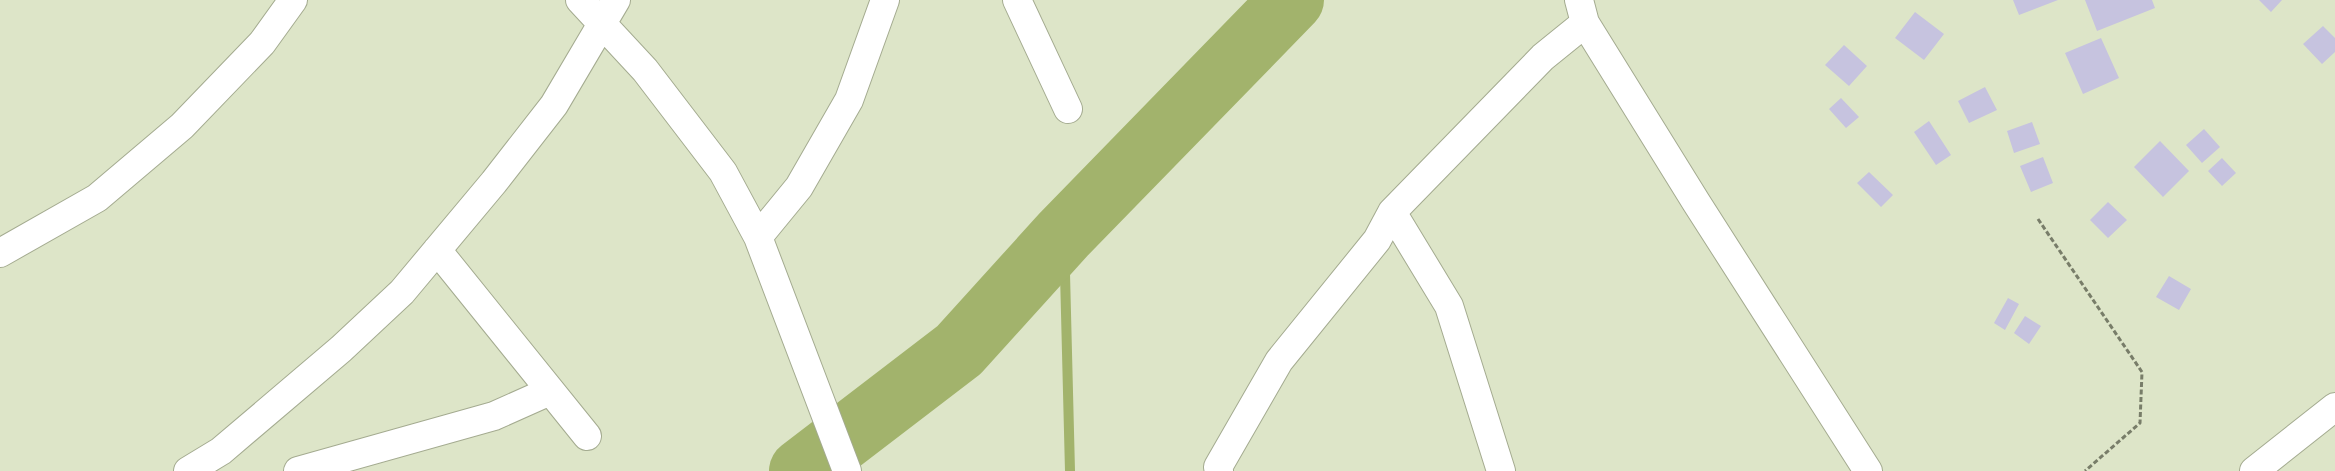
<svg xmlns="http://www.w3.org/2000/svg" width="2335" height="471" viewBox="0 0 2335 471" font-family="Inter,sans-serif">
<style>
.lines{fill:none;stroke-linecap:round;stroke-linejoin:round}
.stream{stroke:#a2b36c;stroke-width:10}
.river{stroke:#a2b36c;stroke-width:64}
.building{fill:#c6c3df}
.minor-casing{stroke:#a4ab90;stroke-width:30}
.path{stroke:#787d69;stroke-width:3;stroke-dasharray:5 2.5;stroke-linecap:butt}
.minor{stroke:#fff;stroke-width:28}
</style>
<rect width="100%" height="100%" fill="#dde5c8"/>
<g class="lines">
<!-- stream -->
<path class="stream" d="M1064,234L1070,471"/>
<!-- river -->
<path class="river" d="M801,471L959,350L1064,234L1292,0"/>
</g>
<!-- building -->
<path class="building" d="M2013,0H2058L2019,15Z
M2085,0H2152L2155,8L2097,31Z
M2259,0H2282L2271,12Z
M1915,12L1944,34L1924,60L1895,38Z
M2323,26L2335,38V52L2322,64L2303,44Z
M2101,38L2119,78L2083,94L2065,53Z
M1844,45L1867,66L1849,86L1825,65Z
M1985,87L1997,110L1969,123L1958,101Z
M1841,98L1859,117L1846,128L1829,109Z
M1929,121L1951,155L1936,165L1914,132Z
M2032,122L2040,144L2014,153L2007,131Z
M2204,129L2220,147L2202,163L2186,145Z
M2160,141L2189,171L2163,197L2134,167Z
M2043,157L2053,183L2031,192L2020,166Z
M2222,158L2236,173L2222,186L2208,171Z
M1869,172L1893,195L1881,207L1857,183Z
M2108,202L2127,220L2108,238L2090,220Z
M2169,276L2191,289L2179,310L2156,297Z
M2008,298L2019,304L2005,330L1994,323Z
M2025,316L2041,326L2029,344L2014,333Z"/>
<g class="lines">
<!-- minor casing -->
<g class="minor-casing">
<path id="minor" d="M580,0L645,70L723,172L758,237L847,471
M1017,0L1068,109
M1579,0L1585,23L1696,202L1868,471
M1392,212L1449,306L1501,471
M758,237L799,187L849,100L885,0
M437,250L587,436
M0,253L97,198L182,126L262,43L293,0
M188,471L221,451L341,349L402,292L494,182L554,105L616,0
M298,471L494,416L550,391
M1219,471L1218,467L1279,361L1377,240L1392,212L1543,57L1585,23
M2254,471L2335,407"/>
</g>
<!-- path -->
<path class="path" d="M2038,219L2142,372L2140,423L2085,471"/>
<!-- minor -->
<use href="#minor" class="minor"/>
</g>
</svg>
